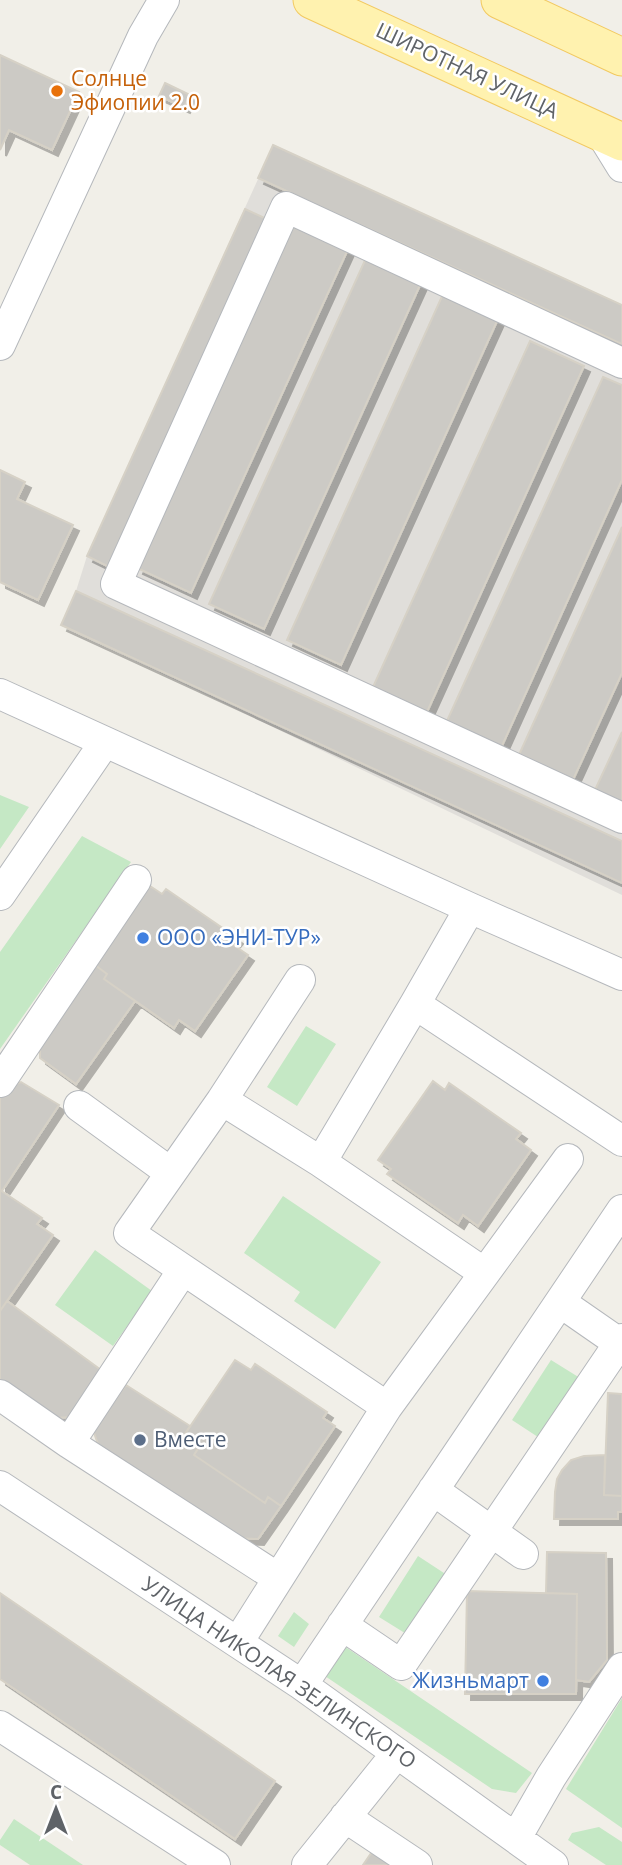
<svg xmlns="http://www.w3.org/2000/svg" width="622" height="1865" viewBox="0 0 622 1865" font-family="'Open Sans',sans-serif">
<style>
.industrial{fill:#e0deda}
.green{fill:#c5e8c5}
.building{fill:#cccac5;stroke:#d6d1c6;stroke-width:2;filter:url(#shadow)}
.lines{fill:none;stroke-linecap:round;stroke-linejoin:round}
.minor-casing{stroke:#b5b8bc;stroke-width:32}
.major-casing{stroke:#f2c960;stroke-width:39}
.minor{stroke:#fff;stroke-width:30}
.major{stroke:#fff2af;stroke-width:37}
.food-dot{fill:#e8710a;stroke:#fff;stroke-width:2.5}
.shop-dot{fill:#3f7fe0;stroke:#fff;stroke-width:2.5}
.service-dot{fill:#5c6f8a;stroke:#fff;stroke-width:2.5}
.labels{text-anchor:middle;stroke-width:5;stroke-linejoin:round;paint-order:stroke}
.street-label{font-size:21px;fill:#5f6368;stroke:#fff}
.food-label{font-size:21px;fill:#c56008;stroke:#fff;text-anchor:start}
.shop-label{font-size:21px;fill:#366cbe;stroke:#fff;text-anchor:start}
.service-label{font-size:21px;fill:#4e5e75;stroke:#fff;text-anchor:start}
</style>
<defs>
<filter id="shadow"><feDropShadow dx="6" dy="6" stdDeviation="0" flood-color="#0004"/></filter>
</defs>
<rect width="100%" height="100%" fill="#f1efe8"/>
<!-- industrial -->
<path class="industrial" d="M273,146L622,305V895L61,625L76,591L87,556Z"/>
<!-- green -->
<path class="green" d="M0,795L29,807L0,849Z
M82,836L131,862L0,1049V952Z
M306,1026L336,1044L297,1106L267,1087Z
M283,1196L381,1262L335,1329L294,1301L300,1292L244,1253Z
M95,1250L152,1291L113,1346L55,1305Z
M551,1360L580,1378L541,1439L512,1420Z
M418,1556L447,1575L408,1635L379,1617Z
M294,1612L309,1624L294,1647L278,1636Z
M341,1644L532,1773L516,1793L492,1789L322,1674Z
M622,1698V1828L566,1789Z
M14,1819L83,1865H30L0,1845V1840Z
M599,1827L622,1842V1865H606L568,1840L572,1833Z"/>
<!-- building -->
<path class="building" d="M0,55L79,92L52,150L9,130L0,150Z
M165,83L190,95L184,107L159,96Z
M273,145L622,305V344L258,178Z
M245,209L271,221L113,569L87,556Z
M294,222L349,247L191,593L137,568Z
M366,258L421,283L264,629L209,604Z
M443,294L498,319L341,665L287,640Z
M530,341L584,366L427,712L373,687Z
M603,377L622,385V480L501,748L446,723Z
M0,470L25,482L17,499L73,525L38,600L0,582Z
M622,527V673L572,782L518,757Z
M76,591L622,841V883L61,625Z
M622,732V805L594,792Z
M150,886L162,894L166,889L237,938L232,944L248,955L195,1031L179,1020L174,1028L104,979L107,974L95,965Z
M95,965L107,974L104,979L135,1001L76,1084L40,1058V1042Z
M433,1081L445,1090L449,1083L521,1133L516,1139L531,1150L478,1226L463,1215L458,1223L387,1174L391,1169L378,1160Z
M21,1082L59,1105L2,1191L0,1190V1098L7,1088Z
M0,1190L42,1218L37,1224L53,1235L0,1311Z
M7,1301L101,1370L71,1417L56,1418L0,1379V1311Z
M235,1360L251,1370L255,1364L327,1412L323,1418L335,1426L281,1506L268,1497L265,1503L194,1455L199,1447L183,1437Z
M126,1385L190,1426L183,1437L199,1447L194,1455L265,1503L268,1497L281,1506L258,1539L234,1538L98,1444L93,1430Z
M608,1393L622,1394V1496L604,1495Z
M605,1455L604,1495L622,1496V1512H618V1519H554L555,1492L557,1479L562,1470L571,1460L584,1456Z
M547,1552L606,1553L607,1660L589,1682L576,1680L577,1594L546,1593Z
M467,1591L577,1594L576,1694H465Z
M0,1593L275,1781L235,1839L0,1679Z
M374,1849L398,1865H363Z"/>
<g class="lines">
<!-- minor casing -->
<g class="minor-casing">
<path id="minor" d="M601,133L622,167
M0,345L143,36L164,0
M622,363L286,207L116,584L622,818
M0,694L470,908L622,975
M0,895L105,742
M415,1004L470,908
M0,1082L136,880
M222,1100L300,980
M79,1106L171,1173
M321,1162L483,1272
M560,1302L622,1345
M0,1395L69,1443L278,1578
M387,1407L568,1159
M69,1443L183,1270
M0,1486L302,1685L553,1865
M433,1490L523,1554
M342,1625L401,1665L622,1339
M238,1642L387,1407L129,1233L222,1100L321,1162L415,1004L622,1141
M302,1685L622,1210
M0,1726L215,1865
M345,1817L417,1865
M516,1838L551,1777L622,1668
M307,1865L397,1753"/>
</g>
<!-- major casing -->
<g class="major-casing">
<path id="major" d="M312,0L622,142
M500,0L622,57"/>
</g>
<!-- minor -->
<use href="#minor" class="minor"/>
<!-- major -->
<use href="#major" class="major"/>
</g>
<!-- markers -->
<circle class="food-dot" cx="57" cy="91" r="7"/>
<g class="shop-dot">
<circle cx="143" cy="938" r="7"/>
<circle cx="543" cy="1681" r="7"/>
</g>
<circle class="service-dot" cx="140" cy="1440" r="7"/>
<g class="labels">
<!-- street labels -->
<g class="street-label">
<text transform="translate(467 71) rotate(25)" y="7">ШИРОТНАЯ УЛИЦА</text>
<text transform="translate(279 1673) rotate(34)" y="7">УЛИЦА НИКОЛАЯ ЗЕЛИНСКОГО</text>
</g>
<!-- food labels -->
<g class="food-label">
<text x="71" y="86">Солнце<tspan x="71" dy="24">Эфиопии 2.0</tspan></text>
</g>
<!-- shop labels -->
<g class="shop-label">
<text x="157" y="945">ООО «ЭНИ-ТУР»</text>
<text x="529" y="1688" text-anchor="end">Жизньмарт</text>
</g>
<!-- service labels -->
<g class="service-label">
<text x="154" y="1447">Вместе</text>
</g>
</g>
<!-- north arrow -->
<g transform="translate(56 1809)" stroke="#ffffff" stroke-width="5" paint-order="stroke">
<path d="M0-5L12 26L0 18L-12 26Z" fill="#5f6368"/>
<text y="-10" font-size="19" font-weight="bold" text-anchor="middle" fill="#5f6368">С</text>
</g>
</svg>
